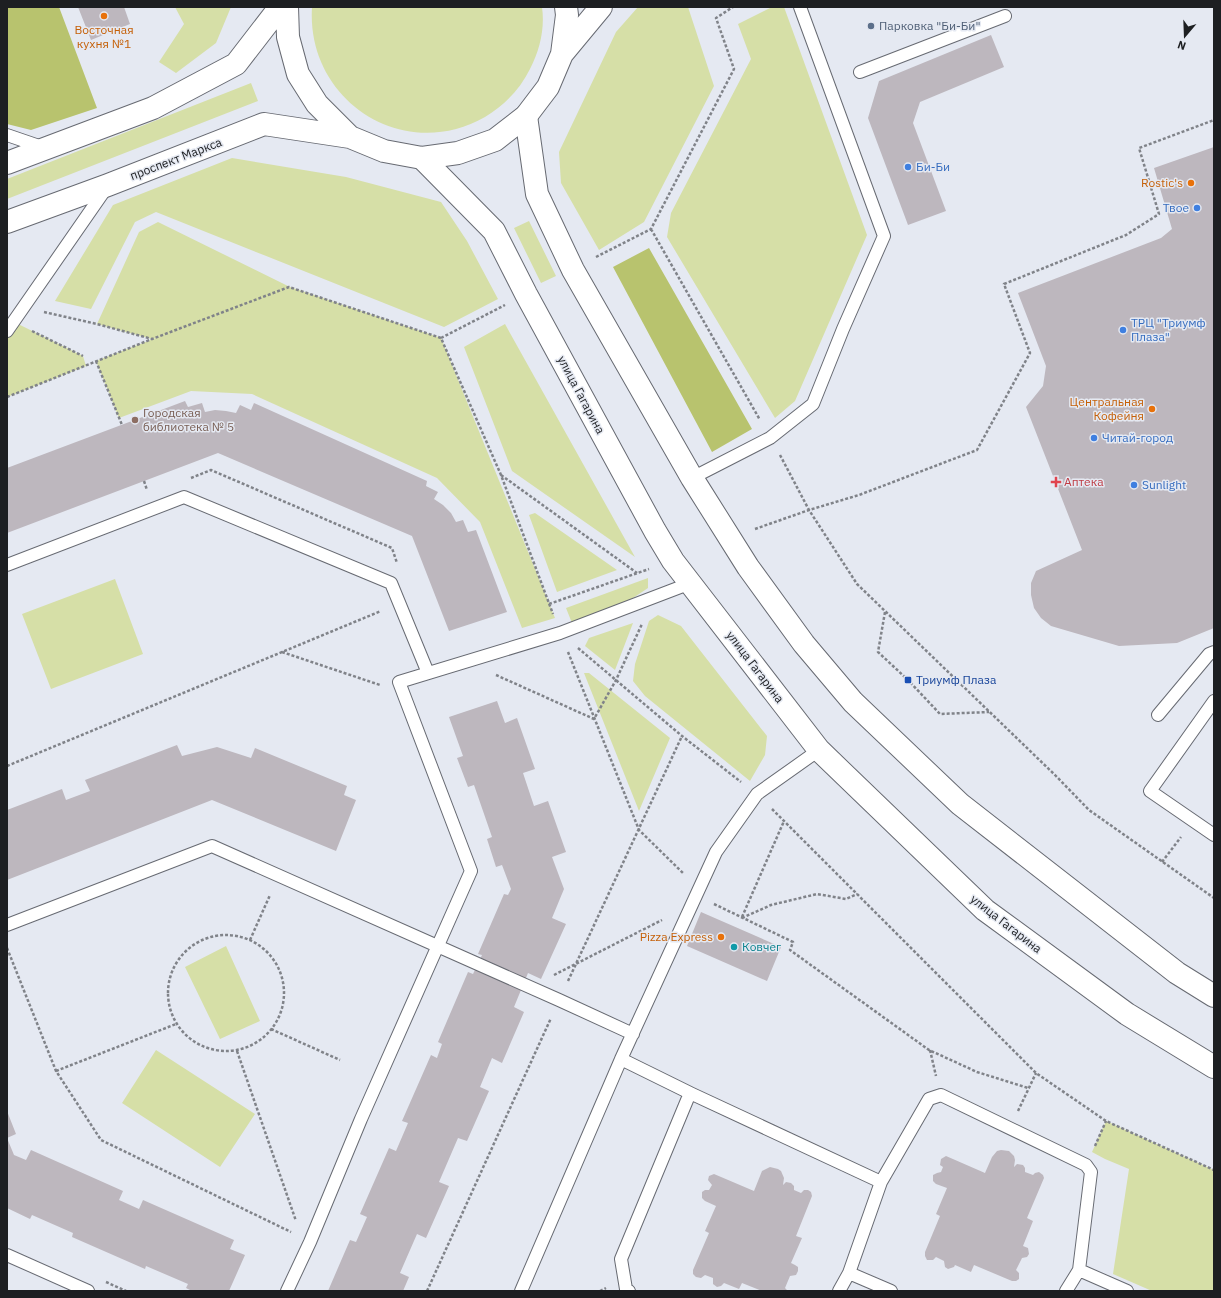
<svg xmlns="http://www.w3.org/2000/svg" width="1221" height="1298" viewBox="0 0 1221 1298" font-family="'IBM Plex Sans',sans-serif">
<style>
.green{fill:#d6dfa7}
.forest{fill:#b8c36e}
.building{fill:#bdb7be}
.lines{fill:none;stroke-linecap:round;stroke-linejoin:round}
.service-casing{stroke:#676a72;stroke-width:14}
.secondary-casing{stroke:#676a72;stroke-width:24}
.primary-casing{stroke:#676a72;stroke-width:24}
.path{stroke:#808389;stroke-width:2.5;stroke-dasharray:3 2;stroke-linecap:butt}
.service{stroke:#fff;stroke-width:12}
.secondary{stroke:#fff;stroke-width:22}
.primary{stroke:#fff;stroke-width:22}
.food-dot{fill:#e8710a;stroke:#e5e9f2;stroke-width:1.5}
.service-dot{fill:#5c6f8a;stroke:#e5e9f2;stroke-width:1.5}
.shop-dot{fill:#3f7fe0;stroke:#e5e9f2;stroke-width:1.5}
.education-dot{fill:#8d6e63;stroke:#e5e9f2;stroke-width:1.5}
.health-dot{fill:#e0444e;stroke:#e5e9f2;stroke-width:1.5}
.transit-dot{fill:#1a4fb4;stroke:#e5e9f2;stroke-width:1.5}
.culture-dot{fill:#0f9aa8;stroke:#e5e9f2;stroke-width:1.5}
.labels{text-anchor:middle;stroke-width:3;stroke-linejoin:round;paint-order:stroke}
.service-label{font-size:12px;fill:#4e5e75;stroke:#e5e9f2;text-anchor:start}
.food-label{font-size:12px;fill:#c56008;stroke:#e5e9f2;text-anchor:end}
.street-label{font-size:12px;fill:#1d1f22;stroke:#e5e9f2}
.shop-label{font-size:12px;fill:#366cbe;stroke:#e5e9f2;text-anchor:start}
.education-label{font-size:12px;fill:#785e54;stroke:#e5e9f2;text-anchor:start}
.health-label{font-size:12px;fill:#be3a42;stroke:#e5e9f2;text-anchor:start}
.transit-label{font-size:12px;fill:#164399;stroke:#e5e9f2;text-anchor:start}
.culture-label{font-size:12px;fill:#0d838f;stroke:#e5e9f2;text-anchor:start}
</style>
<rect width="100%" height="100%" fill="#e5e9f2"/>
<!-- green -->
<path class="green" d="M175,7H231L216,43L176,73L159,62L184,24Z
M312,7H542C545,28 540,50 530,69C520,89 505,105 485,117C403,164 306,100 312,7Z
M638,7H688L714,86L644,222L599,250L561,183L559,152L616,32Z
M772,7H784L867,235L795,401L775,418L667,237L671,213L751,59L738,24Z
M251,83L258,101L7,199V179Z
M232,158L346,177L441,202L467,241L498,299L444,327L156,212L135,222L91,309L55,301L113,205Z
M529,221L556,276L541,283L514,228Z
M158,222L290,287L441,338L555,618L522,628L480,522L437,478L252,394L191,391L119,418L96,361L166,334L152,339L97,324L139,232Z
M14,322L83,356L86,366L7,397V331Z
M505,324L635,557L512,471L464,347Z
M535,513L617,570L557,592L529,515Z
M648,578V588L630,600L572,623L566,608Z
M115,579L143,654L51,689L22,614Z
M658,615L681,626L767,736L765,755L750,781L645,696L633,681L635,664L649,621Z
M633,623L615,670L585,646L589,638Z
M584,673H589L670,738L639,811Z
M226,946L260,1021L220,1039L185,967Z
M156,1050L255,1114L220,1167L122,1103Z
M1106,1121L1214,1170V1291H1152L1113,1274L1129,1169L1105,1159L1092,1152Z"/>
<!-- forest -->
<path class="forest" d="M7,7H59L97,108L31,130L7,124Z
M649,248L752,429L712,452L613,267Z"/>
<!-- building -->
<path class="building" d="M78,7H124L130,24L91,40Z
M991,35L1004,67L920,102L913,123L946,211L908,225L868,118L879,81Z
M1214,147V628L1177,643L1119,646L1051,626L1041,618L1034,608L1031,595V583L1036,571L1082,550L1026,407L1043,386L1046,366L1018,293L1161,238L1172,229L1154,168Z
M185,401L188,407L202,403L205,412L215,410L226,411L236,413L240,405L251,410L254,403L427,481L426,486L438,492L434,499L443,505L451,513L456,522L463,520L468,532L476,530L507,612L449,631L412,536L218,453L7,533V468Z
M497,701L505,723L517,718L535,769L523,773L534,806L548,801L566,852L552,857L564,889L552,918L566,924L541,979L528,973L514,1007L524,1012L502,1063L492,1058L480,1087L489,1091L467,1141L458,1138L439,1182L449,1186L426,1238L417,1234L400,1273L409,1277L403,1291H328L350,1240L356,1242L367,1217L360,1214L389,1148L396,1151L408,1123L402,1121L431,1055L437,1058L442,1044L438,1042L468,972L473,974L482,955L478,954L504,894L508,895L511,889L502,865L496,867L487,839L492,837L474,785L468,787L457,758L463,756L449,717Z
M177,745L182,756L217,747L251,758L255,748L347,786L344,795L356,800L336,851L212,800L7,880V810L62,789L66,800L90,791L85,780Z
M701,912L781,947L767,981L687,946Z
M7,1111L16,1134L7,1138L14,1155L26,1160L31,1150L123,1191L119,1200L139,1209L143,1200L234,1240L230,1249L245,1255L229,1291H192L186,1288L188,1284L146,1266L145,1269L72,1237L73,1233L32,1215L30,1219L7,1208Z
M1001,1150L1009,1151L1014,1156L1015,1160L1014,1167L1017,1164L1023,1165L1025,1168V1172L1033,1175L1035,1173L1039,1172L1043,1175L1044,1178L1027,1218L1033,1221L1023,1246L1028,1248L1029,1254L1027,1257L1022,1258L1016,1270L1019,1273V1279L1016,1281H1012L974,1265L971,1272L955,1265L954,1267L948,1269L945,1267L944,1261L936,1257L933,1260H927L925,1256V1252L940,1216L936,1214L947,1188L936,1184L933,1181V1175L937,1173L941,1172L943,1167L940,1165L941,1159L946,1156L985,1173L992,1157L997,1151Z
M770,1167L778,1169L781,1171L784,1178L783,1185L786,1182L791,1183L794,1186V1190L801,1193L804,1190H808L811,1192L812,1196L796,1236L802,1238L791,1263L795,1265L798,1267V1271L796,1275L790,1276L785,1288L788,1291H762L742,1283L739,1289L724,1283L721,1286L717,1287L713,1284V1278L705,1275L701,1278L696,1277L693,1274V1270L709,1233L705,1231L716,1206L705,1201L702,1198V1192L705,1190H709L712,1185L708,1180L709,1176L714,1174L754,1191L762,1171Z"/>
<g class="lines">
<!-- service casing -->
<g class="service-casing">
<path id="service" d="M860,72L1005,16
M7,135L45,148
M7,331L107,187
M692,478L770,438L813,404L843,329L884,236L800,7
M7,565L184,497L391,583L428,673
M1214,701L1150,791L1214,835
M1158,715L1209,654L1214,652
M7,925L212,846L559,1000L633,1034
M621,1059L690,1093
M7,1255L88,1291
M849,1273L891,1291
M287,1291L310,1242L361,1119L471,871L399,682L560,633L691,583
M521,1291L621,1059L716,852L757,794L819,750
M629,1291L626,1289L621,1259L690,1093L881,1182
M839,1291L849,1273L881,1182L929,1099L941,1095L1086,1165L1091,1172L1079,1270L1127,1291
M1066,1291L1079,1270"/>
</g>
<!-- secondary casing -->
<g class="secondary-casing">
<path id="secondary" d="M526,116L537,194L573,270L692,478L748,567L804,644L853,702L960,804L1177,973L1214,996
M422,158L494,231L526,294L655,531L673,561L819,750L985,910L1127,1014L1214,1067"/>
</g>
<!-- primary casing -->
<g class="primary-casing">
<path id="primary" d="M287,7L288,37L298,74L317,104L350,137L384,151L422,158L458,153L495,140L526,116L548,87L562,54L567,15L566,7
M562,54L601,7
M7,163L153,108L236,64L280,7
M7,222L108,185L264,124L350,137"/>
</g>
<!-- path -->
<path class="path" d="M651,229L760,420
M596,257L651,229L734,69L716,18L733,7
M44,312L97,324L152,339
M32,331L83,356
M441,338L505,305
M96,361L122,425
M7,397L152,339L289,287L441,338L501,475L553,614
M780,455L809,510L857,584L1055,775L1089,810L1214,898
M501,475L637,573
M191,478L211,470L392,548L397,563
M144,481L147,490
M755,529L809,510L859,495L977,450L1030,353L1004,284L1126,235L1159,214L1139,148L1214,120
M549,604L649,569
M885,612L878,652L908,680L940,714L989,712
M578,648L682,736L741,782
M282,652L380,685
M568,652L639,830L684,874
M496,675L594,719L616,680L642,624
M7,766L381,611
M772,809L1036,1073L1106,1121L1214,1170
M1162,862L1181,837
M714,904L793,942L790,950L929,1050L977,1072L1028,1088
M742,917L784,821
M742,918L771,905L817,894L846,899L857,894
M168 993a58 58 0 1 1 116 0a58 58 0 1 1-116 0Z
M250,940L270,895
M7,948L56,1071L101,1140L291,1232
M554,975L662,920
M568,981L682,736
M271,1029L340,1060
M930,1050L936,1076
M237,1051L296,1221
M56,1071L176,1024
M1018,1111L1036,1073
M1095,1146L1106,1121
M106,1282L126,1291
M427,1291L551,1018
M600,1291L606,1288"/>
<!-- service -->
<use href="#service" class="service"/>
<!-- secondary -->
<use href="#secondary" class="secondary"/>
<!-- primary -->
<use href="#primary" class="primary"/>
</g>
<!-- markers -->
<g class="food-dot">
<circle cx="104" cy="16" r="4"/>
<circle cx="1191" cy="183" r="4"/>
<circle cx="1152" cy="409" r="4"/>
<circle cx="721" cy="937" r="4"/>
</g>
<circle class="service-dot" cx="871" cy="26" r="4"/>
<g class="shop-dot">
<circle cx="908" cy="167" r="4"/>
<circle cx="1197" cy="208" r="4"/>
<circle cx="1123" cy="330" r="4"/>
<circle cx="1094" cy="438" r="4"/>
<circle cx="1134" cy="485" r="4"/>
</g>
<circle class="education-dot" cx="135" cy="420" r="4"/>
<path class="health-dot" d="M1054 476h4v4h4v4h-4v4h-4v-4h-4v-4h4z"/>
<rect class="transit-dot" x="904" y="676" width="8" height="8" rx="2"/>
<circle class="culture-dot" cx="734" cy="947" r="4"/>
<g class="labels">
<!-- service labels -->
<g class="service-label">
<text x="879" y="30">Парковка "Би-Би"</text>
</g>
<!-- food labels -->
<g class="food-label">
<text x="104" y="34" text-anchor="middle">Восточная<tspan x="104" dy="14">кухня №1</tspan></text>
<text x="1183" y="187">Rostic's</text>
<text x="1144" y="406">Центральная<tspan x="1144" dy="14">Кофейня</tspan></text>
<text x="713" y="941">Pizza Express</text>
</g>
<!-- street labels -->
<g class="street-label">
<text transform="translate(176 159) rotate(-21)" y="4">проспект Маркса</text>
<text transform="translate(581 395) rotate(62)" y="4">улица Гагарина</text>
<text transform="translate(755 667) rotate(53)" y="4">улица Гагарина</text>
<text transform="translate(1006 924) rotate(38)" y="4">улица Гагарина</text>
</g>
<!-- shop labels -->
<g class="shop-label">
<text x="916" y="171">Би-Би</text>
<text x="1189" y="212" text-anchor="end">Твое</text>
<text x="1131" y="327">ТРЦ "Триумф<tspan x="1131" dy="14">Плаза"</tspan></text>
<text x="1102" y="442">Читай-город</text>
<text x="1142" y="489">Sunlight</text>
</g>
<!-- education labels -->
<g class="education-label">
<text x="143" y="417">Городская<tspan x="143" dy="14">библиотека № 5</tspan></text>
</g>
<!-- health labels -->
<g class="health-label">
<text x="1064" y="486">Аптека</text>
</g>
<!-- transit labels -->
<g class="transit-label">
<text x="916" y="684">Триумф Плаза</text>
</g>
<!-- culture labels -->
<g class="culture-label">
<text x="742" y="951">Ковчег</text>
</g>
</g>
<!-- border -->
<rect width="1221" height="1298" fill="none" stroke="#1d1f22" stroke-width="16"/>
<!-- north arrow -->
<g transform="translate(1185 36) rotate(199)" stroke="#e5e9f2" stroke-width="3" paint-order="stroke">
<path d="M0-3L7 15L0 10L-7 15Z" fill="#1d1f22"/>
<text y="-6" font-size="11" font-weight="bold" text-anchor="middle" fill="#1d1f22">N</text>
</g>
</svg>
